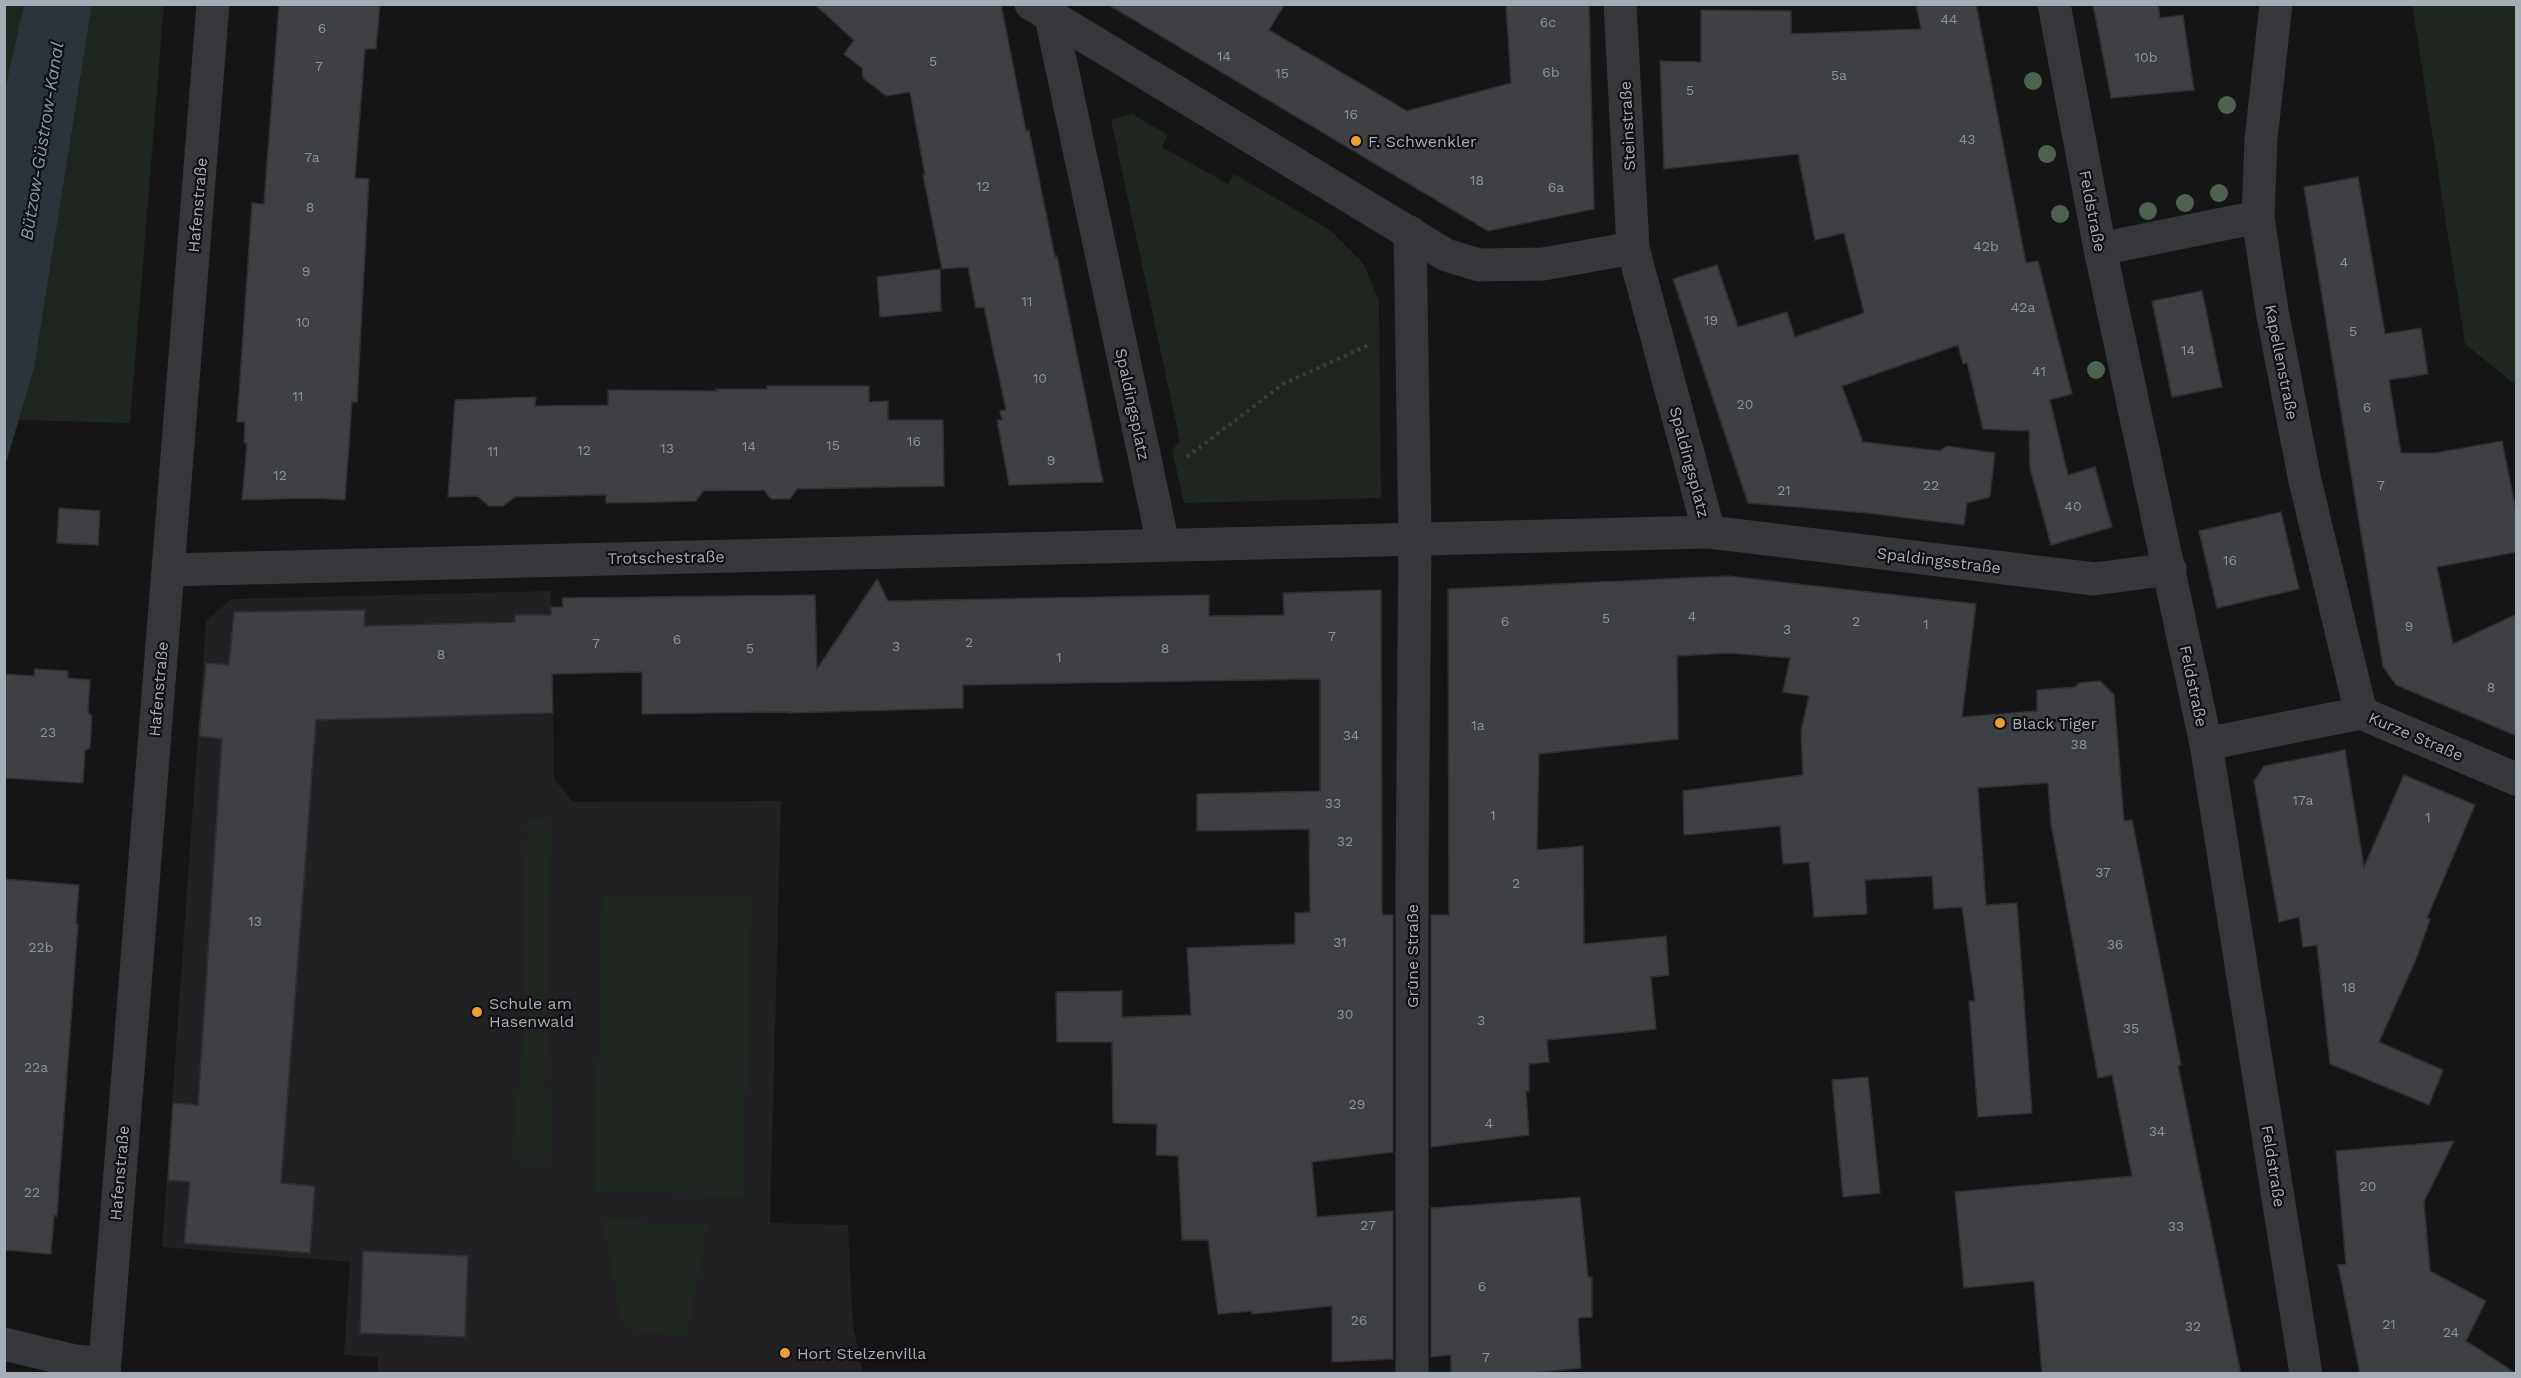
<svg xmlns="http://www.w3.org/2000/svg" width="2521" height="1378" viewBox="0 0 2521 1378" font-family="'Work Sans',sans-serif">
<style>
.built{fill:#212123}
.green{fill:#1f261f}
.water{fill:#2b343a}
.building{fill:#3f4043;stroke:#2f2f32;stroke-width:1.5}
.lines{fill:none;stroke-linecap:round;stroke-linejoin:round}
.path{stroke:#3c3e42;stroke-width:4;stroke-dasharray:3 4.5;stroke-linecap:butt}
.minor{stroke:#36373b;stroke-width:33}
.tree{fill:#4f6150}
.poi-dot{fill:#eba138;stroke:#101011;stroke-width:2}
.labels{text-anchor:middle;stroke-width:4.5;stroke-linejoin:round;paint-order:stroke}
.number-label{font-size:14px;fill:#8d9299}
.street-label{font-size:16px;fill:#a7adb6;stroke:#101011}
.poi-label{font-size:16px;fill:#a7adb6;stroke:#101011;text-anchor:start}
.water-label{font-size:18px;font-style:italic;fill:#7f9db0;stroke:#101011}
</style>
<rect width="100%" height="100%" fill="#151516"/>
<!-- built -->
<path class="built" d="M551,591L554,779L573,802L781,801L770,1223L848,1225L853,1326L863,1373H377L378,1357L344,1355L350,1262L162,1247L206,620L232,599Z"/>
<!-- green -->
<path class="green" d="M5,5H24L5,94Z
M92,5H164L130,423L19,420L34,369Z
M2412,5H2516V385L2465,344Z
M1132,114L1168,135L1162,147L1228,184L1234,174L1330,230L1363,263L1379,301L1381,498L1184,503L1172,450L1180,441L1111,120Z
M526,821H551L546,1092L553,1093L551,1163L513,1162L515,1092H521Z
M602,894L751,898L744,1196L594,1192Z
M602,1219L708,1225L687,1336L623,1329Z"/>
<!-- water -->
<path class="water" d="M24,5H92L34,369L5,466L4,94Z"/>
<!-- building -->
<path class="building" d="M279,4H380L376,49H365L355,178L369,179L357,402H352L345,500L312,498L242,500L247,443H244L245,422H237L249,248L252,203L264,204Z
M814,4H1001L1026,131L1029,130L1055,257L1057,256L1103,482L1009,485L997,420H1002L1000,411L1006,410L984,307L976,308L968,267L942,269L923,175H925L910,92L886,96L863,78L862,68L844,54L854,40Z
M1107,4H1285L1269,30L1407,111L1511,83L1506,4H1589L1594,209L1488,231Z
M1916,4H1976L2026,263L2038,261L2072,394L2050,400L2068,475L2095,467L2112,527L2051,545L2030,468L2029,431L1983,429L1967,363L1963,364L1958,345L1842,386L1863,442L1940,451L1947,446L1995,453L1990,497L1967,503L1964,525L1867,513L1748,503L1673,279L1717,265L1738,327L1787,312L1795,337L1864,313L1844,233L1815,240L1798,154L1664,169L1660,61L1701,62V10L1791,11V34L1921,29Z
M2093,4H2158L2160,18L2183,15L2194,90L2111,98Z
M2358,177L2385,334L2421,328L2428,374L2389,380L2401,453H2435L2502,441L2517,516V552L2437,567L2453,644L2517,614V736L2396,685L2383,667L2304,187Z
M940,269L941,311L880,317L877,277Z
M2202,291L2222,387L2172,397L2152,301Z
M767,386H869V402L888,401V420H943L944,486L797,489L790,499H771L764,490L703,491L696,501L660,502L606,503V495L515,497L503,506H489L477,496L448,497L455,400L536,397L535,406L608,405V390L718,391L716,389H767Z
M59,508L100,511L98,545L57,543Z
M2281,512L2299,589L2217,608L2199,531Z
M1728,576L1976,604L1962,717L2037,711V690L2075,687L2079,683L2100,681L2114,695L2124,821L2132,820L2181,1065L2178,1066L2241,1374H2042L2034,1281L1964,1288L1955,1192L2132,1176L2112,1075L2098,1078L2051,824L2048,783L1978,788L1986,905L2017,903L2032,1113L1978,1117L1969,1001H1975L1962,907L1934,909L1932,876L1865,880L1867,914L1814,917L1809,862L1783,864L1780,826L1684,835L1683,791L1803,775L1801,731L1809,696L1783,692L1790,658L1729,653L1677,656L1678,739L1539,754L1537,850L1583,846L1584,944L1666,936L1669,975L1651,977L1656,1029L1547,1040L1549,1062L1529,1064V1091H1526L1529,1135L1431,1147V915H1449L1448,589Z
M877,579L888,601L1209,595V616L1284,615L1283,593L1381,590L1382,910L1383,915H1393V1152L1312,1162L1317,1217L1393,1211V1359L1332,1362V1306L1252,1314V1311L1218,1314L1208,1240H1182L1178,1156L1156,1155L1157,1124L1113,1123L1112,1042H1057L1056,992L1122,991V1017L1191,1015L1187,948L1295,944V913L1310,912L1309,829L1197,831V794L1320,791V679L963,685V708L788,713L789,712L642,714V672L552,674L553,713L316,720L281,1183L315,1186L310,1253L184,1243L190,1182L168,1180L173,1103L198,1105L222,739L199,736L206,663L229,665L234,612L365,610L364,626L515,622V615H551V607H563L562,598L815,595L817,669Z
M35,669L68,671V678L90,680L88,712L92,716L90,748L85,751L83,783L4,778V674L34,676Z
M2345,750L2364,867L2404,775L2475,805L2427,918L2430,919L2417,957L2379,1042L2443,1070L2429,1105L2330,1064L2317,945L2303,947L2299,917L2279,922L2254,781L2264,766Z
M4,879L79,885L76,924H78L59,1185L57,1216L54,1215L51,1254L4,1250Z
M1868,1077L1880,1193L1843,1197L1832,1080Z
M2454,1141L2424,1202L2430,1271L2486,1301L2466,1341L2517,1374H2360L2338,1265L2346,1264L2336,1151Z
M1580,1197L1588,1277H1592V1317L1578,1318L1581,1368L1521,1374H1451V1355L1431,1357V1208Z
M363,1251L468,1256L465,1337L360,1333Z"/>
<g class="lines">
<!-- path -->
<path class="path" d="M1187,457L1283,384L1371,344"/>
<!-- minor -->
<path class="minor" d="M1031,4L1446,255L1479,265L1543,264L1633,248
M1620,4L1633,248L1709,532
M2054,4L2100,249L2206,744L2306,1374
M2276,4L2261,139L2258,217L2272,311L2305,481L2361,713
M1051,17L1163,544
M1410,232L1415,538L1412,882V1374
M2100,249L2258,217
M168,570L1709,532L2094,579L2170,569
M2206,744L2361,713L2516,779
M4,1344L75,1361L104,1364
M104,1374L213,4"/>
</g>
<!-- trees -->
<g class="tree">
<circle cx="2033" cy="81" r="9"/>
<circle cx="2227" cy="105" r="9"/>
<circle cx="2047" cy="154" r="9"/>
<circle cx="2219" cy="193" r="9"/>
<circle cx="2185" cy="203" r="9"/>
<circle cx="2148" cy="211" r="9"/>
<circle cx="2060" cy="214" r="9"/>
<circle cx="2096" cy="370" r="9"/>
</g>
<!-- markers -->
<g class="poi-dot">
<circle cx="1356" cy="141" r="6"/>
<circle cx="2000" cy="723" r="6"/>
<circle cx="477" cy="1012" r="6"/>
<circle cx="785" cy="1353" r="6"/>
</g>
<g class="labels">
<!-- number labels -->
<g class="number-label">
<text x="1949" y="24">44</text>
<text x="1548" y="27">6c</text>
<text x="322" y="33">6</text>
<text x="1224" y="61">14</text>
<text x="2146" y="62">10b</text>
<text x="933" y="66">5</text>
<text x="319" y="71">7</text>
<text x="1551" y="77">6b</text>
<text x="1282" y="78">15</text>
<text x="1839" y="80">5a</text>
<text x="1690" y="95">5</text>
<text x="1351" y="119">16</text>
<text x="1967" y="144">43</text>
<text x="312" y="162">7a</text>
<text x="1477" y="185">18</text>
<text x="983" y="191">12</text>
<text x="1556" y="192">6a</text>
<text x="310" y="212">8</text>
<text x="1986" y="251">42b</text>
<text x="2344" y="267">4</text>
<text x="306" y="276">9</text>
<text x="1027" y="306">11</text>
<text x="2023" y="312">42a</text>
<text x="1711" y="325">19</text>
<text x="303" y="327">10</text>
<text x="2353" y="336">5</text>
<text x="2188" y="355">14</text>
<text x="2039" y="376">41</text>
<text x="1040" y="383">10</text>
<text x="298" y="401">11</text>
<text x="1745" y="409">20</text>
<text x="2367" y="412">6</text>
<text x="914" y="446">16</text>
<text x="833" y="450">15</text>
<text x="749" y="451">14</text>
<text x="667" y="453">13</text>
<text x="584" y="455">12</text>
<text x="493" y="456">11</text>
<text x="1051" y="465">9</text>
<text x="280" y="480">12</text>
<text x="1931" y="490">22</text>
<text x="2381" y="490">7</text>
<text x="1784" y="495">21</text>
<text x="2073" y="511">40</text>
<text x="2230" y="565">16</text>
<text x="1692" y="621">4</text>
<text x="1606" y="623">5</text>
<text x="1505" y="626">6</text>
<text x="1856" y="626">2</text>
<text x="1926" y="629">1</text>
<text x="2409" y="631">9</text>
<text x="1787" y="634">3</text>
<text x="1332" y="641">7</text>
<text x="677" y="644">6</text>
<text x="969" y="647">2</text>
<text x="596" y="648">7</text>
<text x="896" y="651">3</text>
<text x="750" y="653">5</text>
<text x="1165" y="653">8</text>
<text x="441" y="659">8</text>
<text x="1059" y="662">1</text>
<text x="2491" y="692">8</text>
<text x="1478" y="730">1a</text>
<text x="48" y="737">23</text>
<text x="1351" y="740">34</text>
<text x="2079" y="749">38</text>
<text x="2303" y="805">17a</text>
<text x="1333" y="808">33</text>
<text x="1493" y="820">1</text>
<text x="2428" y="822">1</text>
<text x="1345" y="846">32</text>
<text x="2103" y="877">37</text>
<text x="1516" y="888">2</text>
<text x="255" y="926">13</text>
<text x="1340" y="947">31</text>
<text x="2115" y="949">36</text>
<text x="41" y="952">22b</text>
<text x="2349" y="992">18</text>
<text x="1345" y="1019">30</text>
<text x="1481" y="1025">3</text>
<text x="2131" y="1033">35</text>
<text x="36" y="1072">22a</text>
<text x="1357" y="1109">29</text>
<text x="1489" y="1128">4</text>
<text x="2157" y="1136">34</text>
<text x="2368" y="1191">20</text>
<text x="32" y="1197">22</text>
<text x="1368" y="1230">27</text>
<text x="2176" y="1231">33</text>
<text x="1482" y="1291">6</text>
<text x="1359" y="1325">26</text>
<text x="2389" y="1329">21</text>
<text x="2193" y="1331">32</text>
<text x="2451" y="1337">24</text>
<text x="1486" y="1362">7</text>
</g>
<!-- street labels -->
<g class="street-label">
<text transform="translate(1627 126) rotate(-93)" y="6">Steinstraße</text>
<text transform="translate(197 205) rotate(-85)" y="6">Hafenstraße</text>
<text transform="translate(2093 211) rotate(79)" y="6">Feldstraße</text>
<text transform="translate(2282 362) rotate(79)" y="6">Kapellenstraße</text>
<text transform="translate(1133 404) rotate(78)" y="6">Spaldingsplatz</text>
<text transform="translate(1690 462) rotate(75)" y="6">Spaldingsplatz</text>
<text transform="translate(666 557) rotate(-1)" y="6">Trotschestraße</text>
<text transform="translate(1939 560) rotate(7)" y="6">Spaldingsstraße</text>
<text transform="translate(2194 686) rotate(78)" y="6">Feldstraße</text>
<text transform="translate(158 689) rotate(-85)" y="6">Hafenstraße</text>
<text transform="translate(2416 736) rotate(23)" y="6">Kurze Straße</text>
<text transform="translate(1412 956) rotate(-90)" y="6">Grüne Straße</text>
<text transform="translate(2274 1166) rotate(81)" y="6">Feldstraße</text>
<text transform="translate(119 1173) rotate(-85)" y="6">Hafenstraße</text>
</g>
<!-- poi labels -->
<g class="poi-label">
<text x="1368" y="147">F. Schwenkler</text>
<text x="2012" y="729">Black Tiger</text>
<text x="489" y="1009">Schule am<tspan x="489" dy="18">Hasenwald</tspan></text>
<text x="797" y="1359">Hort Stelzenvilla</text>
</g>
<!-- water labels -->
<g class="water-label">
<text transform="translate(42 141) rotate(-81)" y="6">Bützow-Güstrow-Kanal</text>
</g>
</g>
<!-- border -->
<rect width="2521" height="1378" fill="none" stroke="#a7adb6" stroke-width="12"/>
</svg>
